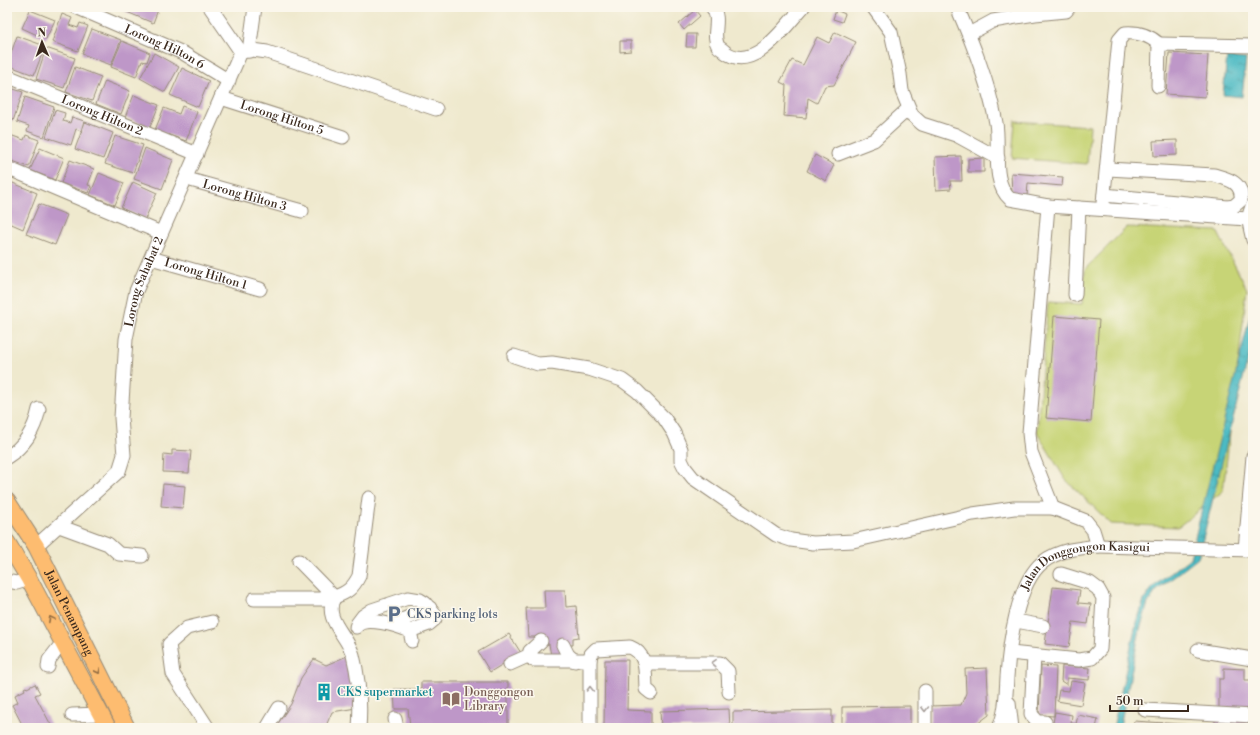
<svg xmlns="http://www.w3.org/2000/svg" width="1260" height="735" viewBox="0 0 1260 735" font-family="'Libre Bodoni',serif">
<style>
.green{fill:#c7d476;stroke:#817f4a}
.water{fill:url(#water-ripples);stroke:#437270}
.building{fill:#be97c8}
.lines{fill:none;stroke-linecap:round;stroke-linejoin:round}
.minor-casing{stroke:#958a76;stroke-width:15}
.major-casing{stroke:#958a76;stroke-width:18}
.minor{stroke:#fff;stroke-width:13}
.major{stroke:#fdbc6f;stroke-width:16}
.oneway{stroke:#926c42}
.oneway2{stroke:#a79f9a}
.labels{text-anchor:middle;stroke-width:3;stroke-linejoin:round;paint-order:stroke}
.street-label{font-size:12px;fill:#3b2a1e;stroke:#fbf7ec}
.service-label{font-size:12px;fill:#4e5e75;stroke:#fbf7ec;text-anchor:start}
.culture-label{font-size:12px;fill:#0d838f;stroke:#fbf7ec;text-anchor:start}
.education-label{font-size:12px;fill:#785e54;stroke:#fbf7ec;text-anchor:start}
</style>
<defs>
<pattern id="water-ripples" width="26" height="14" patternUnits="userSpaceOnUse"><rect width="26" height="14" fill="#4bbac3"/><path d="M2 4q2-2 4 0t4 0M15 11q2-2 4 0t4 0" fill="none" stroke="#40979e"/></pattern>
</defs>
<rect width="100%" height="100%" fill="#fbf7ec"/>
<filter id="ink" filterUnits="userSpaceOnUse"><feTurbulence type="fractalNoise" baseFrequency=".025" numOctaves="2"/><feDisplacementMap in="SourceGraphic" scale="8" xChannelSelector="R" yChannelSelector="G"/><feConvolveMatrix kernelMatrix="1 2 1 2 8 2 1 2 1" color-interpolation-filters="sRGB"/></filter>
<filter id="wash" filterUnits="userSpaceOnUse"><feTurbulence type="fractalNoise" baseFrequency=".012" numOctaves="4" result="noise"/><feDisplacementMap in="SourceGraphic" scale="16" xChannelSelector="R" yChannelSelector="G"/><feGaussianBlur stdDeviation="0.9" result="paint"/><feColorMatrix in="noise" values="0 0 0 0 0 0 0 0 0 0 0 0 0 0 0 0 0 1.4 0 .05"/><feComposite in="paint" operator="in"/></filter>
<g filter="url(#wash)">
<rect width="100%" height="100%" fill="#efe9ce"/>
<!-- green -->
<path class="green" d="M1015,121L1090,126L1087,164L1012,158Z
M1127,227L1217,231L1247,289L1223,491L1178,527L1111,524L1065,479L1037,432L1048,302L1082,304L1085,269Z"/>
<!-- water -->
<path class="water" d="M1227,57L1246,59L1242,97L1223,95Z
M1253,304V339L1198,558L1156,591L1148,603L1140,629L1120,726L1119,728H1113L1135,628L1144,600L1153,587L1190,558Z"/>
<g id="blocks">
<!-- building -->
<path class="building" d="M123,7H159L153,23L122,10Z
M30,10L55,20L46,39L22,28Z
M695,10L700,16L684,30L679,24Z
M836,10L845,14L842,22L833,19Z
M62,14L72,18L69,25L78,28L80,23L88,26L78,51L52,42Z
M92,29L121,40L111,65L82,54Z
M835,32L856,42L834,85L825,86L817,103L808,98L806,118L784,116L786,85L780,82L792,60L803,65L817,37L829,43Z
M687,34H696L695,47H686Z
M17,36L45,46L34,75L7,65Z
M122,41L150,53L147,62L142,61L136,77L111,67Z
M620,41H631V51L620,52Z
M46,48L75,58L64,88L36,79Z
M154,53L179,67L165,92L140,78Z
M1169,53L1208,55L1205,97L1166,94Z
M75,67L101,77L92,101L66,92Z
M182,68L209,81L198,107L170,95Z
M105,81L130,91L121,114L96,104Z
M7,87L23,92L13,121L7,119Z
M134,95L159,105L150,127L125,117Z
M25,97L54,107L44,137L27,131L29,126L17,122Z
M182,106L197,112L186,141L155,130L164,108L179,114Z
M55,110L65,113L63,121L70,123L72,117L84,121L81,131L76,129L71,145L46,137Z
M85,122L113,133L103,159L75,149Z
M10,135L24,140L26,135L39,140L29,167L7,159V141Z
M115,136L143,145L133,173L105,164Z
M1177,140V155L1154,156L1153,141Z
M40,148L64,158L55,180L30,170Z
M145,148L173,160L162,189L134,179Z
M815,155L834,165L826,181L807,171Z
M961,156L962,181H950L951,189L936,190L935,157Z
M984,158V172H968V159Z
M70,160L94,169L88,185L91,186L88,193L61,183Z
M99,173L124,183L115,205L90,195Z
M1011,173L1063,177L1062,186L1028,183L1027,196L1012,195Z
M8,181L37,193L23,229L7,222L9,216H7Z
M133,182L157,193L145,219L121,208Z
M39,204L67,215L55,245L26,234Z
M1054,316L1099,320L1091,422L1046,418Z
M172,450L191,451L189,473L163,472L164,454L172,455Z
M163,484L185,486L183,508L161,506Z
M1053,587L1080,590L1078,603L1091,604L1088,624L1073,622L1069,647L1045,644Z
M544,590H565L566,607L576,606L579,637L573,638V645H563V655L551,656L549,644L541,645V637H528L526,608H545Z
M509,634L521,653L490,672L478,652Z
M347,656L356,708L332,712L325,728H275L291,704L301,678L314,659L326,665Z
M605,660H628L627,710L651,711V728H607L604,725Z
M1041,666L1056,667L1054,716L1039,715Z
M1062,666L1090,668L1089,680L1067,678V685L1061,681Z
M987,668L989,715L973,727L930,728V706L961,705L966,693L965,669Z
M1224,668L1245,669V680H1253V709L1219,708V679H1224Z
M1071,681L1085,683L1081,705L1057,701L1059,690L1069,691Z
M421,682H508V727L436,728H432L431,726H410L408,709H395L394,689H421Z
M35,684L40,693L35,695L51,725L45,728H33L31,725L24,728L12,705L18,702L15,695L25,690L24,688L26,687L27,688Z
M910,706V728H842V707Z
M729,709L730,728H661L660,711Z
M832,710V728H733V712Z
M1055,712L1072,715L1071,723L1076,724L1078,715L1098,719L1096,728H1052Z
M1215,718L1248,720V728H1202V725H1215Z
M1134,721L1195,725V728H1133Z"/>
</g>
</g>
<g filter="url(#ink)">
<use href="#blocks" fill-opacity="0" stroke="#958a76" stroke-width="1"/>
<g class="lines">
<!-- minor casing -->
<g class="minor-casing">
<g id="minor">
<path id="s1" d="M76,7L183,53L229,81"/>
<path d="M712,7C722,19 711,34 718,46C719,48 724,50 725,52C754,74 786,25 803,7"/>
<path d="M873,7L891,32L900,74L902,91L912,115L922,124L956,135L998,158"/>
<path d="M957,7C973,44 989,84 996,123C1000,147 991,182 1010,199L1048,206"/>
<path d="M969,34L993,21L1035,14L1066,11L1069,7"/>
<path d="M1159,44L1253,46"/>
<path d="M249,51L255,7"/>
<path d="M241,52L253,50L267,52L436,109"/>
<path id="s2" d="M7,76L197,154"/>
<path id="s3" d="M221,98L343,137"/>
<path d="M838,154L874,140L908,109"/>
<path d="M7,168L161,233"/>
<path id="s4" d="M187,179L302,211"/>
<path d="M1104,195L1228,207L1234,206L1241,200C1243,182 1228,179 1214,175L1108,169"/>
<path d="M1103,203L1119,40L1125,33C1139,32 1149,35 1159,44L1158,86"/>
<path d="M1253,205C1246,217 1250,227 1253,240"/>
<path id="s5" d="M151,258L260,289"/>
<path d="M1075,295L1079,208"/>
<path d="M514,356L538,364L552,363L589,369L622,380L637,391L664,418L674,433L681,449V460L685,468L693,478L776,535L791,540L813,543L853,541L973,514L1014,508H1053L1086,521L1093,530L1098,546"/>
<path d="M7,457C25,446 35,428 39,409"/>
<path d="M1053,508L1031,452L1029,433L1048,206L1248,219"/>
<path d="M59,526L108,544L119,554L142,556"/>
<path id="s6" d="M36,546L119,471L124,455L121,418L126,339L136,291L241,52L210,7"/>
<path d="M1245,550L1253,456"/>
<path d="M299,561L334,597"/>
<path d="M7,581L17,583L29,579"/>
<path d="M254,599H334"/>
<path d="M1016,621L1043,626"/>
<path d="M357,624L363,616L372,610L408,598L420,600L425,603L435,615V619L429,624L410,631"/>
<path d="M393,624L430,608"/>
<path d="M356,627C365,615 398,626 410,631L412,641"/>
<path d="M541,641L530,651L533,660H590"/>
<path d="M563,645L568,655L575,661"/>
<path d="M1198,650L1252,659"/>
<path d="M1010,653L1079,660L1092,658L1100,649L1103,598L1098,589L1090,583L1061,574"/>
<path d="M1034,656L1031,714L1038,722H1045"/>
<path d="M645,663H720L728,671L729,692"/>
<path d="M510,664L530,655"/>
<path d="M48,667L49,660L63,642"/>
<path d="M925,691V728"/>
<path d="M1009,703L1012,728"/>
<path d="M1145,710L1253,716"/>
<path d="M72,715L100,714"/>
<path d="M395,719L397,728"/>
<path d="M208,728L173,674L169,644L187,628L212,622"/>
<path d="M267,728L279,708"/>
<path d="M359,728C361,703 359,679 353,655C347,634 323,620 334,597C347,593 353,588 359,576L369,498"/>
<path d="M590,728V660L591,654L596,649L630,647C648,654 645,673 646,689L651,693"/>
<path id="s7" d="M999,728C1006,712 1006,694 1007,677C1009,645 1017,582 1043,562C1058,550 1079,548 1098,546L1253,550"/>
</g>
</g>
<!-- major casing -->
<g class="major-casing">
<g id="major">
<path id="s8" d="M7,501L36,546L127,728"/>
<path d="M7,542L29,579L108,728"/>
</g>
</g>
<!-- minor -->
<use href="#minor" class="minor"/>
<!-- major -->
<use href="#major" class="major"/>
</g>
<!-- one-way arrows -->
<defs><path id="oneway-chevron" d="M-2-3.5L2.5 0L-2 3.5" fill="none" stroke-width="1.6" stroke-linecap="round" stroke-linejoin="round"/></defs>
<g class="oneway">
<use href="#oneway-chevron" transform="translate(51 619) rotate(-118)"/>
<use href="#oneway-chevron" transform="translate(98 671) rotate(64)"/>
</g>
<g class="oneway2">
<use href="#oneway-chevron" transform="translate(714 663) rotate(-177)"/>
<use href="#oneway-chevron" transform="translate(590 689) rotate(-90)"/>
<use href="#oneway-chevron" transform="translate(925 709) rotate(90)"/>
</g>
</g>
<!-- icons -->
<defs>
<g id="parking-bare" transform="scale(1.38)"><path d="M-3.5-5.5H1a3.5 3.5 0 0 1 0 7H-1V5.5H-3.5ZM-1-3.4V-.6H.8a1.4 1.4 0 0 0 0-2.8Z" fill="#5c6f8a" stroke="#fbf7ec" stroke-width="2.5" paint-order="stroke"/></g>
<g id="building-bare" transform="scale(1.38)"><path d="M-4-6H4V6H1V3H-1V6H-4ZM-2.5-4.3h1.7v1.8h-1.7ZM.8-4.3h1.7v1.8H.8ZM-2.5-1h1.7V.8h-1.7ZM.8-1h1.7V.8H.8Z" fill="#0f9aa8" stroke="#fbf7ec" stroke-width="2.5" paint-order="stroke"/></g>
<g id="library-bare" transform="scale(1.38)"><path d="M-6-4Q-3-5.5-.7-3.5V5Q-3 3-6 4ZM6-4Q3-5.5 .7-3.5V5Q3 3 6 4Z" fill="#8d6e63" stroke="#fbf7ec" stroke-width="2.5" paint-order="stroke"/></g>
</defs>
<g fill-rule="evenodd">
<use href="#parking-bare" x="394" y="614"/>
<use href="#building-bare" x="324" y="692"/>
<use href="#library-bare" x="451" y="699"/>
</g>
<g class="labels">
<!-- street labels -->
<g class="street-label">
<text dy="4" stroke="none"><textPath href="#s1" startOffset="97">Lorong Hilton 6</textPath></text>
<text dy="4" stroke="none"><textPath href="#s2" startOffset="103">Lorong Hilton 2</textPath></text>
<text dy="4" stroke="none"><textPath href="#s3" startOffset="64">Lorong Hilton 5</textPath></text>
<text dy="4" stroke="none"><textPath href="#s4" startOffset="60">Lorong Hilton 3</textPath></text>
<text dy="4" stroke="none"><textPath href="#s5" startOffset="57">Lorong Hilton 1</textPath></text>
<text dy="4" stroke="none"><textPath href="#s6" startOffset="305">Lorong Sahabat 2</textPath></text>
<text dy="4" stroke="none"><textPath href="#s7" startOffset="213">Jalan Donggongon Kasigui</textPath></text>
<text dy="4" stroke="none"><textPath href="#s8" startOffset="128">Jalan Penampang</textPath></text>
</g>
<!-- service labels -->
<g class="service-label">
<text x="407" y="618">CKS parking lots</text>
</g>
<!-- culture labels -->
<g class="culture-label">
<text x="337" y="696">CKS supermarket</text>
</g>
<!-- education labels -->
<g class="education-label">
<text x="464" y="696">Donggongon<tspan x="464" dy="14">Library</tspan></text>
</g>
</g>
<!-- margin -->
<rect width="1260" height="735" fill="none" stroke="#fbf7ec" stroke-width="24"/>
<!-- north arrow -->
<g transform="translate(42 42) rotate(358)" stroke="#fbf7ec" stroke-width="3" paint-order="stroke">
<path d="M0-3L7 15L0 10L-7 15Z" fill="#3b2a1e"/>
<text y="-6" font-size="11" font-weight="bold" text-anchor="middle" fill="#3b2a1e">N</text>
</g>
<!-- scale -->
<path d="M1110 705v6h78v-6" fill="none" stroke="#3b2a1e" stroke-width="2"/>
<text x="1116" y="705" font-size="12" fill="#3b2a1e" stroke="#fbf7ec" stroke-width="3" paint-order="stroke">50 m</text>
</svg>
